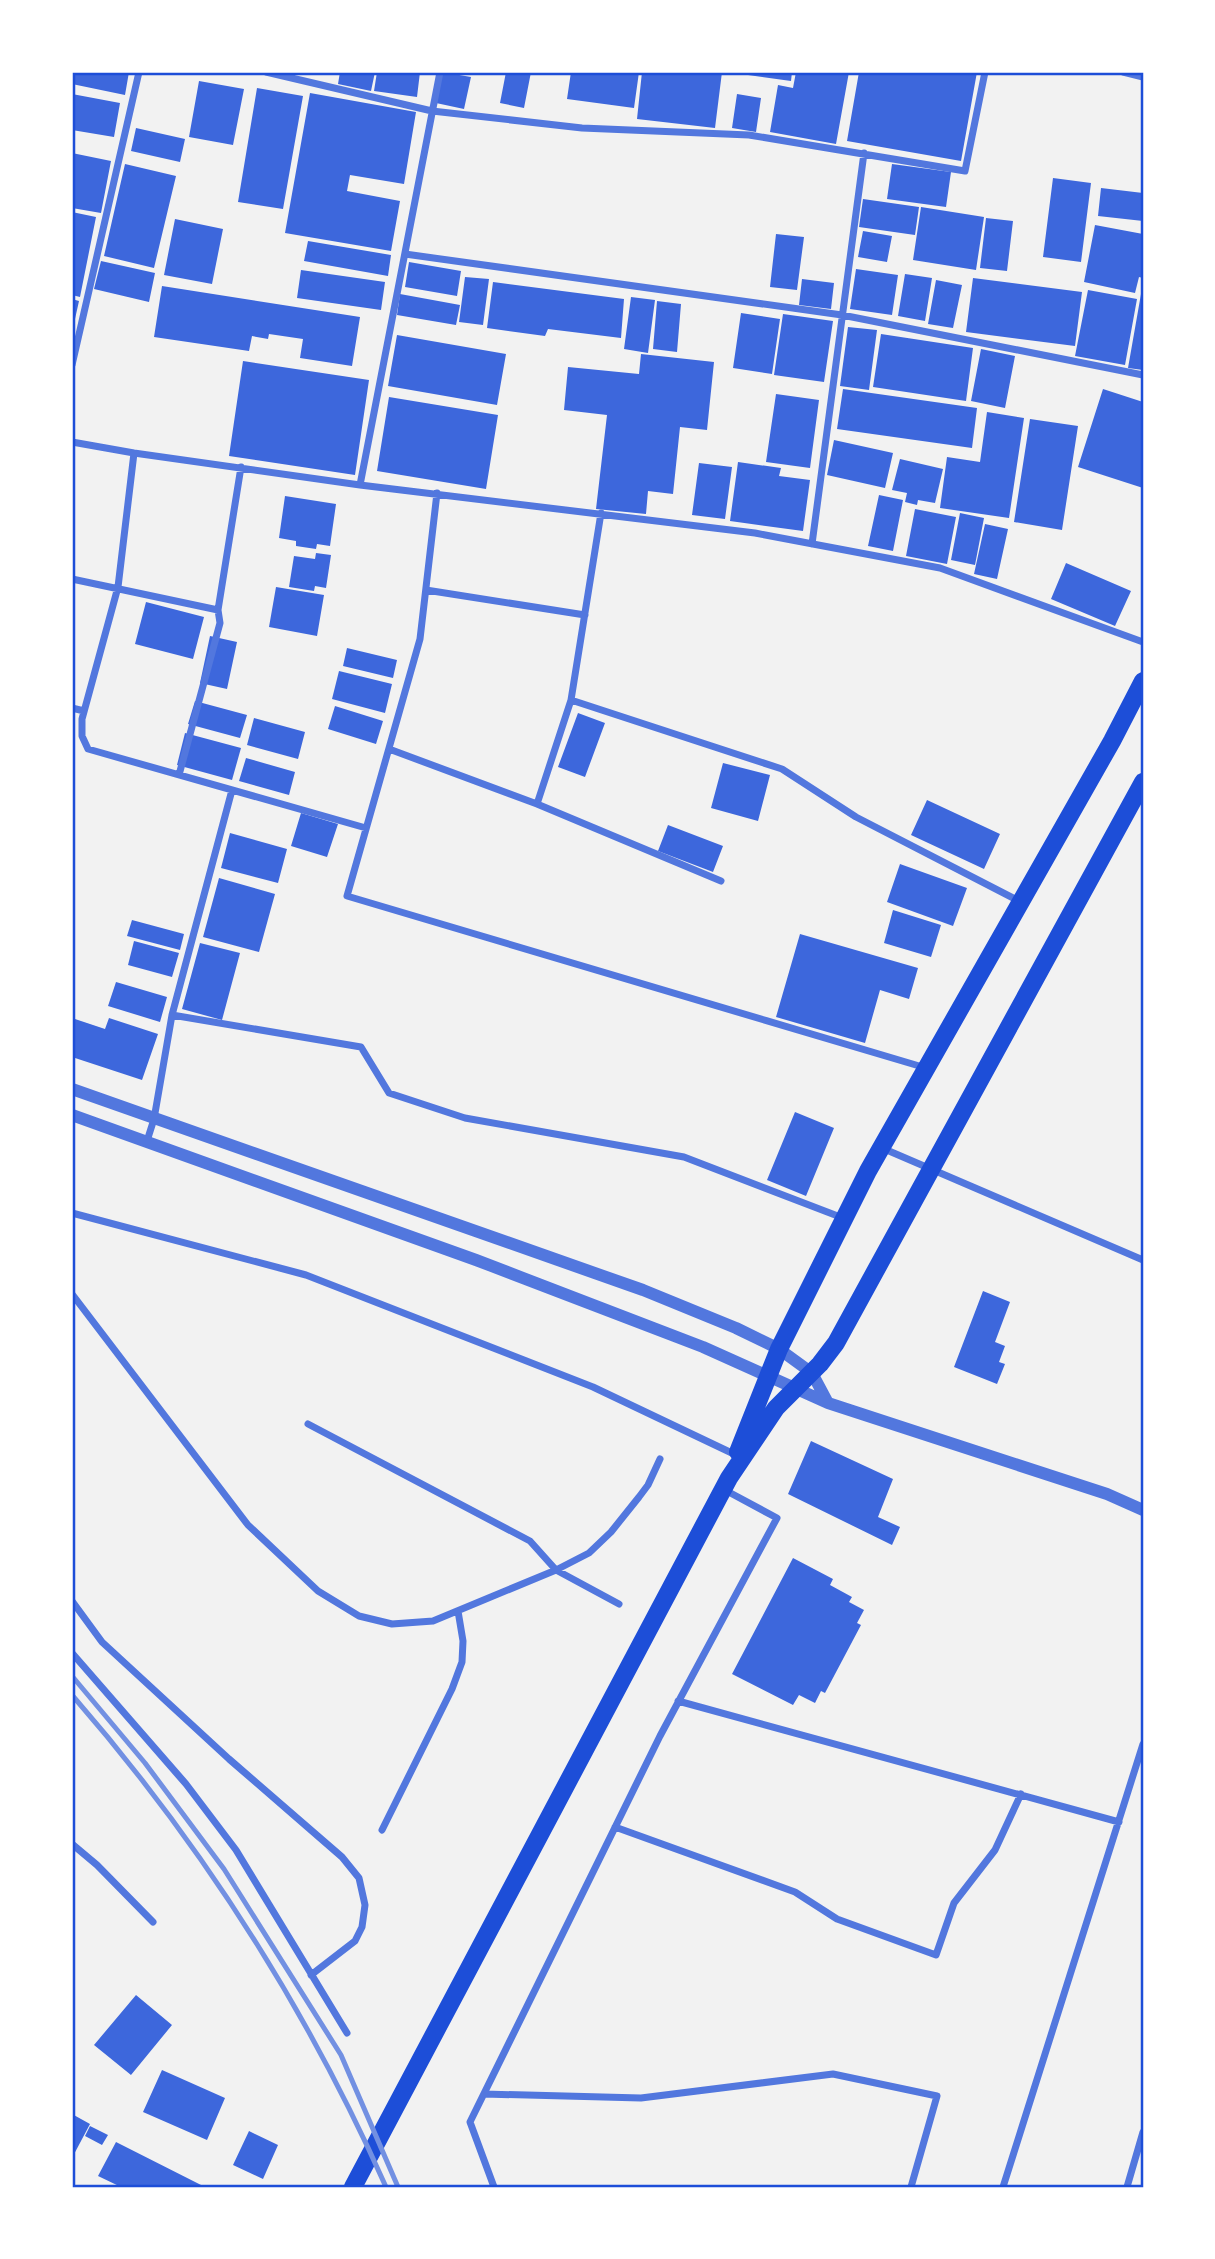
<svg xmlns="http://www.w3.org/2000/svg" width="1215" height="2259" viewBox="0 0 1215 2259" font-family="'IBM Plex Sans',sans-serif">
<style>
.building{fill:#3d67dc}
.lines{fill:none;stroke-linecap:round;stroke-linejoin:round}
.minor{stroke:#5277de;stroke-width:7}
.tertiary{stroke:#5277de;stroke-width:12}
.primary{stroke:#1d4ed8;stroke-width:18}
.rail{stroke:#7290e2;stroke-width:5}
.neatline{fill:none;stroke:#1d4ed8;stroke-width:2.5}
</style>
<rect width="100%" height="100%" fill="#f2f2f2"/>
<!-- building -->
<path class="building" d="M72,72H129L125,95L72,84Z
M340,72H375L371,91L338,84Z
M377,72H420L417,97L374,91Z
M442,72L471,77L464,109L436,103Z
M506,72H531L524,108L500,103Z
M571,72H639L634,108L567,99Z
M642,72H722L715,128L637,119Z
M749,72H792L791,81L748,75Z
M796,72H849L836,144L770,132L778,85L793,88Z
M859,72H977L961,161L847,141Z
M199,81L244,89L233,145L189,137Z
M257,88L303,96L283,209L238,202Z
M310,93L416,112L404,184L350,175L347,191L400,201L391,251L285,233Z
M72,94L120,103L114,137L72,130Z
M737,94L761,98L756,132L732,128Z
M136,128L185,139L180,162L131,151Z
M72,153L111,161L101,213L72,208Z
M125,164L176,176L154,268L104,256Z
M892,164L951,172L946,207L887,199Z
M1053,178L1091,183L1081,262L1043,257Z
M1101,188L1143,193V221L1098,216Z
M863,199L919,207L915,235L859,227Z
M921,207L984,217L976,270L913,260Z
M72,212L96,217L80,297L72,295Z
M986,218L1013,221L1007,271L980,268Z
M175,219L223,229L212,284L164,275Z
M1095,225L1143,234V278L1139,277L1135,293L1084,282Z
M863,231L892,236L887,262L858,257Z
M776,234L804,237L797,290L770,287Z
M308,241L391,255L388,276L304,261Z
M101,261L155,273L149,302L94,289Z
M409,262L461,271L457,296L405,287Z
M856,269L898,275L892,315L850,309Z
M301,270L385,282L381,310L297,298Z
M905,274L932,278L925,321L898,316Z
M465,277L489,279L483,325L459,322Z
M973,278L1082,292L1075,346L966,332Z
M802,279L834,283L831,309L799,305Z
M936,280L962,285L953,328L928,324Z
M493,282L624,299L621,338L548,329L545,336L487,328Z
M162,286L360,317L352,366L300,358L303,339L269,334L268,339L252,336L249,351L154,337Z
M1088,290L1137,299L1125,365L1075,356Z
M400,294L460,305L456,325L397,315Z
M1141,294L1143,295V370L1128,368Z
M631,297L655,300L648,353L624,349Z
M72,299L79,301L73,328H72Z
M657,301L681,304L677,352L653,349Z
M741,313L780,319L772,374L733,368Z
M783,314L833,321L824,382L774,375Z
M848,327L877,330L869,390L840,386Z
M881,334L973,348L966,401L873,387Z
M397,335L506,354L497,405L388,386Z
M981,349L1015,356L1005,408L971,401Z
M641,354L714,362L707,430L680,427L673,494L648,491L646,514L596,509L607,415L564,410L568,367L639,374Z
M243,361L369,380L355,475L229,456Z
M843,389L977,408L972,448L837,429Z
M1103,389L1143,402V488L1078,467Z
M776,394L819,400L810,468L766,462Z
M389,397L498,415L486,489L377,471Z
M987,412L1024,418L1009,518L940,508L947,457L980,462Z
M1030,419L1078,426L1062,530L1014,522Z
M834,440L893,453L885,488L827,475Z
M900,459L943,469L935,503L918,500L917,505L905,502L907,493L892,490Z
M738,462L781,468L779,476L810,480L803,531L730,521Z
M699,463L732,467L725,519L692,515Z
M879,495L903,500L893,551L868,546Z
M285,496L336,504L330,546L317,544L316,549L296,546V541L279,538Z
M915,509L956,517L947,564L906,556Z
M960,513L984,518L975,565L951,560Z
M985,524L1008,529L997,579L974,574Z
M316,553L331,555L326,588L315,586L314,591L289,587L294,556L315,559Z
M1066,563L1131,591L1115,626L1051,599Z
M276,587L324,595L317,636L269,627Z
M146,602L204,617L193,659L135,644Z
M210,636L237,642L227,689L200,683Z
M347,648L397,660L393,678L343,666Z
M339,671L392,684L385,713L332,699Z
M195,701L247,715L240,738L188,724Z
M335,706L383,721L376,744L328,729Z
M578,713L605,723L585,777L558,767Z
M254,718L305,732L298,759L247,745Z
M185,733L241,748L232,780L177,765Z
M246,758L295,772L289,795L239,781Z
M723,763L770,775L758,821L711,808Z
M927,800L1000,834L984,869L911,835Z
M301,813L338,824L327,857L291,846Z
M668,825L723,846L713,872L658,851Z
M230,833L287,849L278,883L221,868Z
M900,864L967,888L953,926L887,902Z
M219,878L275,894L259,952L203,937Z
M893,910L941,925L931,957L884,943Z
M132,920L184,934L180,950L127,936Z
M800,934L918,968L909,999L880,990L865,1043L776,1017Z
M134,941L179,953L172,977L128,965Z
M200,943L240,953L222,1020L182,1009Z
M116,982L167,997L160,1022L108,1006Z
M72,1018L105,1029L109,1018L158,1034L142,1080L72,1057Z
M795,1112L834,1128L806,1196L767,1180Z
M983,1291L1010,1302L995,1342L1005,1346L999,1362L1005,1364L997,1384L954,1367Z
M811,1441L893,1479L878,1517L900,1527L892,1545L788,1494Z
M793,1558L833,1579L830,1585L852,1597L849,1602L864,1610L857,1623L861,1625L825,1693L821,1691L815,1703L799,1695L793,1705L732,1674Z
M136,1995L172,2025L131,2075L94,2045Z
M162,2070L225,2098L207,2140L143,2112Z
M72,2114L90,2124L72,2158Z
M90,2126L108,2135L102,2145L85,2136Z
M249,2131L278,2145L263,2179L233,2165Z
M116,2142L205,2187H121L98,2176Z"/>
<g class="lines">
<!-- minor -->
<path class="minor" d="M266,72L432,111L582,128L749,135L965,171L985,72
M1123,72L1143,77
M405,254L842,315L1143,375
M72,365L139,72
M72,442L134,453L360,485L755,533L940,568L1143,642
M134,453L118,587L82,719V736L88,749L366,828
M360,485L440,72
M437,493L420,639L347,896L926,1068
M812,544L864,153
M72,579L218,610
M426,590L585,615
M571,700L782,769L856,817L1021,902
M72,708L84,711
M389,749L537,804L721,881
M179,775L220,623L218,610L241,467
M537,804L571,700L601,513
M172,1015L361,1047L389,1093L465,1118L684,1157L843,1218
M147,1141L154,1119L172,1015L232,790
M882,1148L1143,1260
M72,1213L306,1275L593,1387L736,1455
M72,1294L248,1525L318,1591L359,1616L392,1624L433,1621L556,1570L589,1553L611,1532L639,1497L648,1485L660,1459
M308,1424L530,1541L556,1570L619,1604
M72,1601L102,1642L229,1759L342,1857L359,1878L365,1905L362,1927L355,1941L311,1975
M72,1653L186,1784L236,1850L347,2033
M678,1701L1119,1822
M615,1827L795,1892L837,1919L936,1955L954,1903L995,1850L1021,1794
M382,1830L452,1689L462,1662L463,1641L458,1611
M72,1844L97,1865L153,1922
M484,2094L641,2098L833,2074L937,2096L911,2187
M494,2187L470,2122L660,1736L777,1518L723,1489
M1003,2187L1143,1744
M1127,2187L1143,2132"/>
<!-- tertiary -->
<path class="tertiary" d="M72,1089L643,1290L736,1328L779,1349L812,1373L828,1403
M72,1115L476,1260L703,1347L828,1403L1107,1494L1143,1510"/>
<!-- primary -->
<path class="primary" d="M738,1452L779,1349L868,1171L1112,741L1143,681
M353,2187L729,1478L776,1408L820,1364L836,1343L1143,782"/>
<!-- rail -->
<path class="rail" d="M72,1676L145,1763L224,1869L341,2055L398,2187
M72,1695C200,1842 307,2009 386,2187"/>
</g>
<!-- border -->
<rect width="1215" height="2259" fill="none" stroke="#ffffff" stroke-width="147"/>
<rect x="74" y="74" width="1068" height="2112" class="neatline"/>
</svg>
